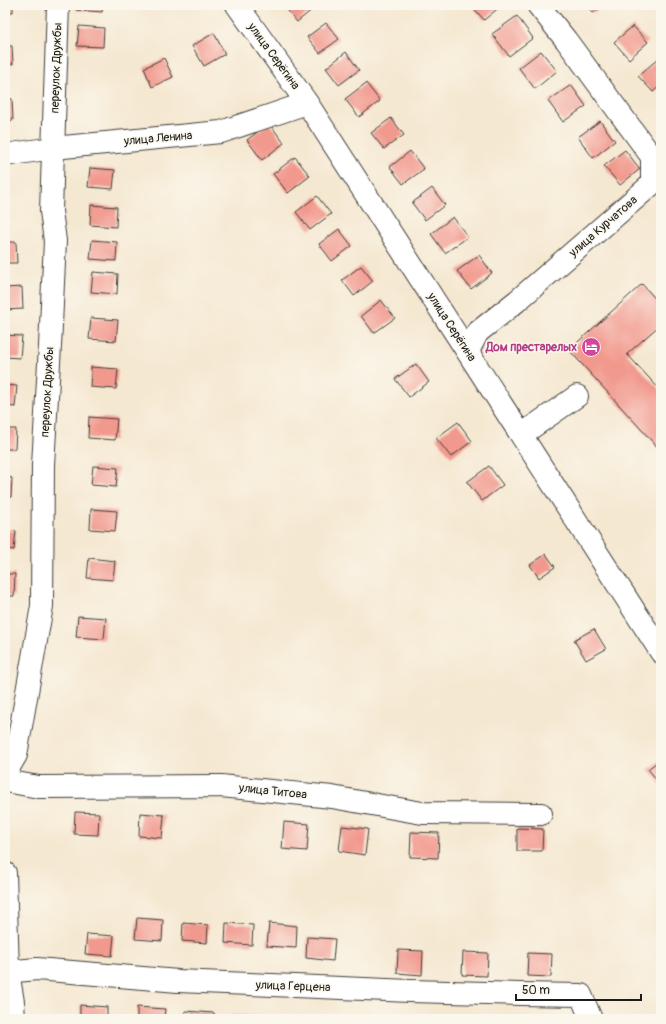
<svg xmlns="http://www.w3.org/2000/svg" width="666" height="1024" viewBox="0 0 666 1024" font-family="Pangolin,sans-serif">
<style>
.building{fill:#f2998e}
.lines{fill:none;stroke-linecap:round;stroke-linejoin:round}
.minor-casing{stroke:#3d3b37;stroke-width:24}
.minor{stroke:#fff;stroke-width:22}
.labels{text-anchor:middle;stroke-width:3;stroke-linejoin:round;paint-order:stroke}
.street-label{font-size:12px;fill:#1c1c1c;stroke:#fbf7ec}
.hotel-label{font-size:12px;font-weight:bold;fill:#b23c85;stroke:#fbf7ec;text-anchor:end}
</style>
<rect width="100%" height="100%" fill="#fbf7ec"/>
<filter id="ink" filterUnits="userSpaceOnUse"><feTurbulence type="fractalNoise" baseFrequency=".025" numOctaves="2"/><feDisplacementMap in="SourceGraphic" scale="8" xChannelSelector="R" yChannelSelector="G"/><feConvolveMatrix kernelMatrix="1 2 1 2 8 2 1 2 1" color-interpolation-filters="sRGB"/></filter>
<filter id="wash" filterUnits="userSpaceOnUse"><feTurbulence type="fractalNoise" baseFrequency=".012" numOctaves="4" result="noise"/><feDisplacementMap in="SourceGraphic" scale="16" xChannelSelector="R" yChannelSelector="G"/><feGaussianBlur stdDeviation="0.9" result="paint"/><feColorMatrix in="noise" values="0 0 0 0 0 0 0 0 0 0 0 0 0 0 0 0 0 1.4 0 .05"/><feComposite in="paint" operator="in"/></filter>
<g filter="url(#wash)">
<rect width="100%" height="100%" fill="#f5e8d1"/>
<g id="blocks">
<!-- building -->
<path class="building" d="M5,5H13V12H5Z
M77,5H103L102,12L76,10Z
M287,5H312L314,8L297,22L285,7Z
M471,5H502L484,20Z
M587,5H604L593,13Z
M517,16L533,38L509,56L492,34Z
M326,23L339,39L320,53L307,37Z
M79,26L104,28L103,47L77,46Z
M633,26L648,42L629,59L614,42Z
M214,33L225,54L204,66L192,46Z
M5,46H12L13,64L5,65Z
M541,51L557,71L535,89L519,68Z
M346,52L359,70L339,85L326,68Z
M164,58L173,77L152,87L144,68Z
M659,58L661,60V85L653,92L638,76Z
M366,83L380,101L359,117L345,99Z
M571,85L586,106L563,122L548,101Z
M5,99H12L13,120L5,121Z
M391,118L404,135L384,149L371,133Z
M600,121L615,141L593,158L578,137Z
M269,123L284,143L262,160L247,140Z
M625,150L640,169L620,185L604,166Z
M410,151L424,169L403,184L390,167Z
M295,157L310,176L288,193L273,174Z
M90,168L115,170L113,189L88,187Z
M432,188L445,205L425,220L412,203Z
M317,196L331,214L310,230L296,212Z
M91,205L117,207L116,227L90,225Z
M453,217L468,237L445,253L431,234Z
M339,229L352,246L332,261L319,244Z
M92,240L117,242L116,261L90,259Z
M5,242H16L17,263H5Z
M479,255L492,273L471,289L457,271Z
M361,266L373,281L354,296L342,280Z
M93,272L118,274L117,294L91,292Z
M642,284L661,305V324L627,354L661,391V451L569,350Z
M22,287L23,309L5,310V288Z
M381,300L395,318L374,333L361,316Z
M91,318L118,320L116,341L89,339Z
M5,335L22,336L20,358L5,357Z
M416,364L429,382L409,397L395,379Z
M91,367L118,369L116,389L90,387Z
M5,385L17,386L15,407L5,406Z
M89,417L117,419L115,440L88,438Z
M458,422L472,441L451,457L436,438Z
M5,429H16L15,449H5Z
M93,466L118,468L116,487L91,485Z
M489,466L503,485L482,501L467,482Z
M5,477L12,478L11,497H5Z
M91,509L117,511L115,531L90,529Z
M5,530L16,531L14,550L5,549Z
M546,554L555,567L539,578L530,565Z
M89,558L115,561L113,580L87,578Z
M5,574H15L14,596H5Z
M78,616L106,618L104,639L76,637Z
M594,629L606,649L586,660L574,640Z
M661,759V785L648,769Z
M75,812L99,813L98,835L74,834Z
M140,813L164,815L162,838L139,836Z
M284,822L309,824L307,851L282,849Z
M342,826L368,829L365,855L339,851Z
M517,828L543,829L542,851H517Z
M411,832L439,833L438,858L410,857Z
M137,918L163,920L162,941L135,939Z
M183,923L208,925L207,943L182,941Z
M226,923L253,925L252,945L225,943Z
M269,923L297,926L296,948L267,946Z
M87,934L114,936L112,956L85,954Z
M307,937L335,939L333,961L306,958Z
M398,950L423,951L422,975L397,973Z
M463,952L488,953L487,976L462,975Z
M528,953L552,954L551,977L527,976Z
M80,1005L107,1007V1019H80Z
M137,1007L165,1009L164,1019H137Z
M185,1011L214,1013L213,1019H185Z
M232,1015L258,1016V1019H232Z"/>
</g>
</g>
<g filter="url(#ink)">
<use href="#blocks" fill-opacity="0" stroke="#3d3b37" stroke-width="1"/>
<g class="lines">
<!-- minor casing -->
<g class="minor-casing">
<path id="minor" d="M237,5L307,103L661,652
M5,155L53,148L221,132L307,103
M468,351L478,332L517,301L652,184V157L566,40L538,5
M521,435L577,396
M5,774L16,755L42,606L43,465L50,346L55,241L51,211L58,5
M5,781L39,787L221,786L332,797L422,813L541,814
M5,873L8,972L13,1002L14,1019
M5,972L37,969L178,981L410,991L520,994L581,995L591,1019"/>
</g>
<!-- minor -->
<use href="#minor" class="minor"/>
</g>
</g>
<!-- icons -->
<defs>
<g id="hotel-disc" transform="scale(1)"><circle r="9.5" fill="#d1479c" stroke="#fbf7ec"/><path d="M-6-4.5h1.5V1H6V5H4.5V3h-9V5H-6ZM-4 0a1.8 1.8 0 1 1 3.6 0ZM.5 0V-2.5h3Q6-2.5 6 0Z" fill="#fff"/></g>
</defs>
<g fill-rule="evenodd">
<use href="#hotel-disc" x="591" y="347"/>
</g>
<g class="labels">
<!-- street labels -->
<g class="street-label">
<text transform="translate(274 56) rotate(54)" y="4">улица Серёгина</text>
<text transform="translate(56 68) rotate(-88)" y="4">переулок Дружбы</text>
<text transform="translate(158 138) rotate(-5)" y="4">улица Ленина</text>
<text transform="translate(603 226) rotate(-41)" y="4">улица Курчатова</text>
<text transform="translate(452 327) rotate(57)" y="4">улица Серёгина</text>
<text transform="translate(47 392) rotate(-87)" y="4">переулок Дружбы</text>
<text transform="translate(273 791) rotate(6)" y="4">улица Титова</text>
<text transform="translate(293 986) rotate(2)" y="4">улица Герцена</text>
</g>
<!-- hotel labels -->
<g class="hotel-label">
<text x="577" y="351">Дом престарелых</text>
</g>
</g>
<!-- margin -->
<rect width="666" height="1024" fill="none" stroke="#fbf7ec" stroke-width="20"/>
<!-- scale -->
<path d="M516 994v6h125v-6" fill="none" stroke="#1c1c1c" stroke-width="2"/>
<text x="522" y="994" font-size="12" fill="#1c1c1c" stroke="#fbf7ec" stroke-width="3" paint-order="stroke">50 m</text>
</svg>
